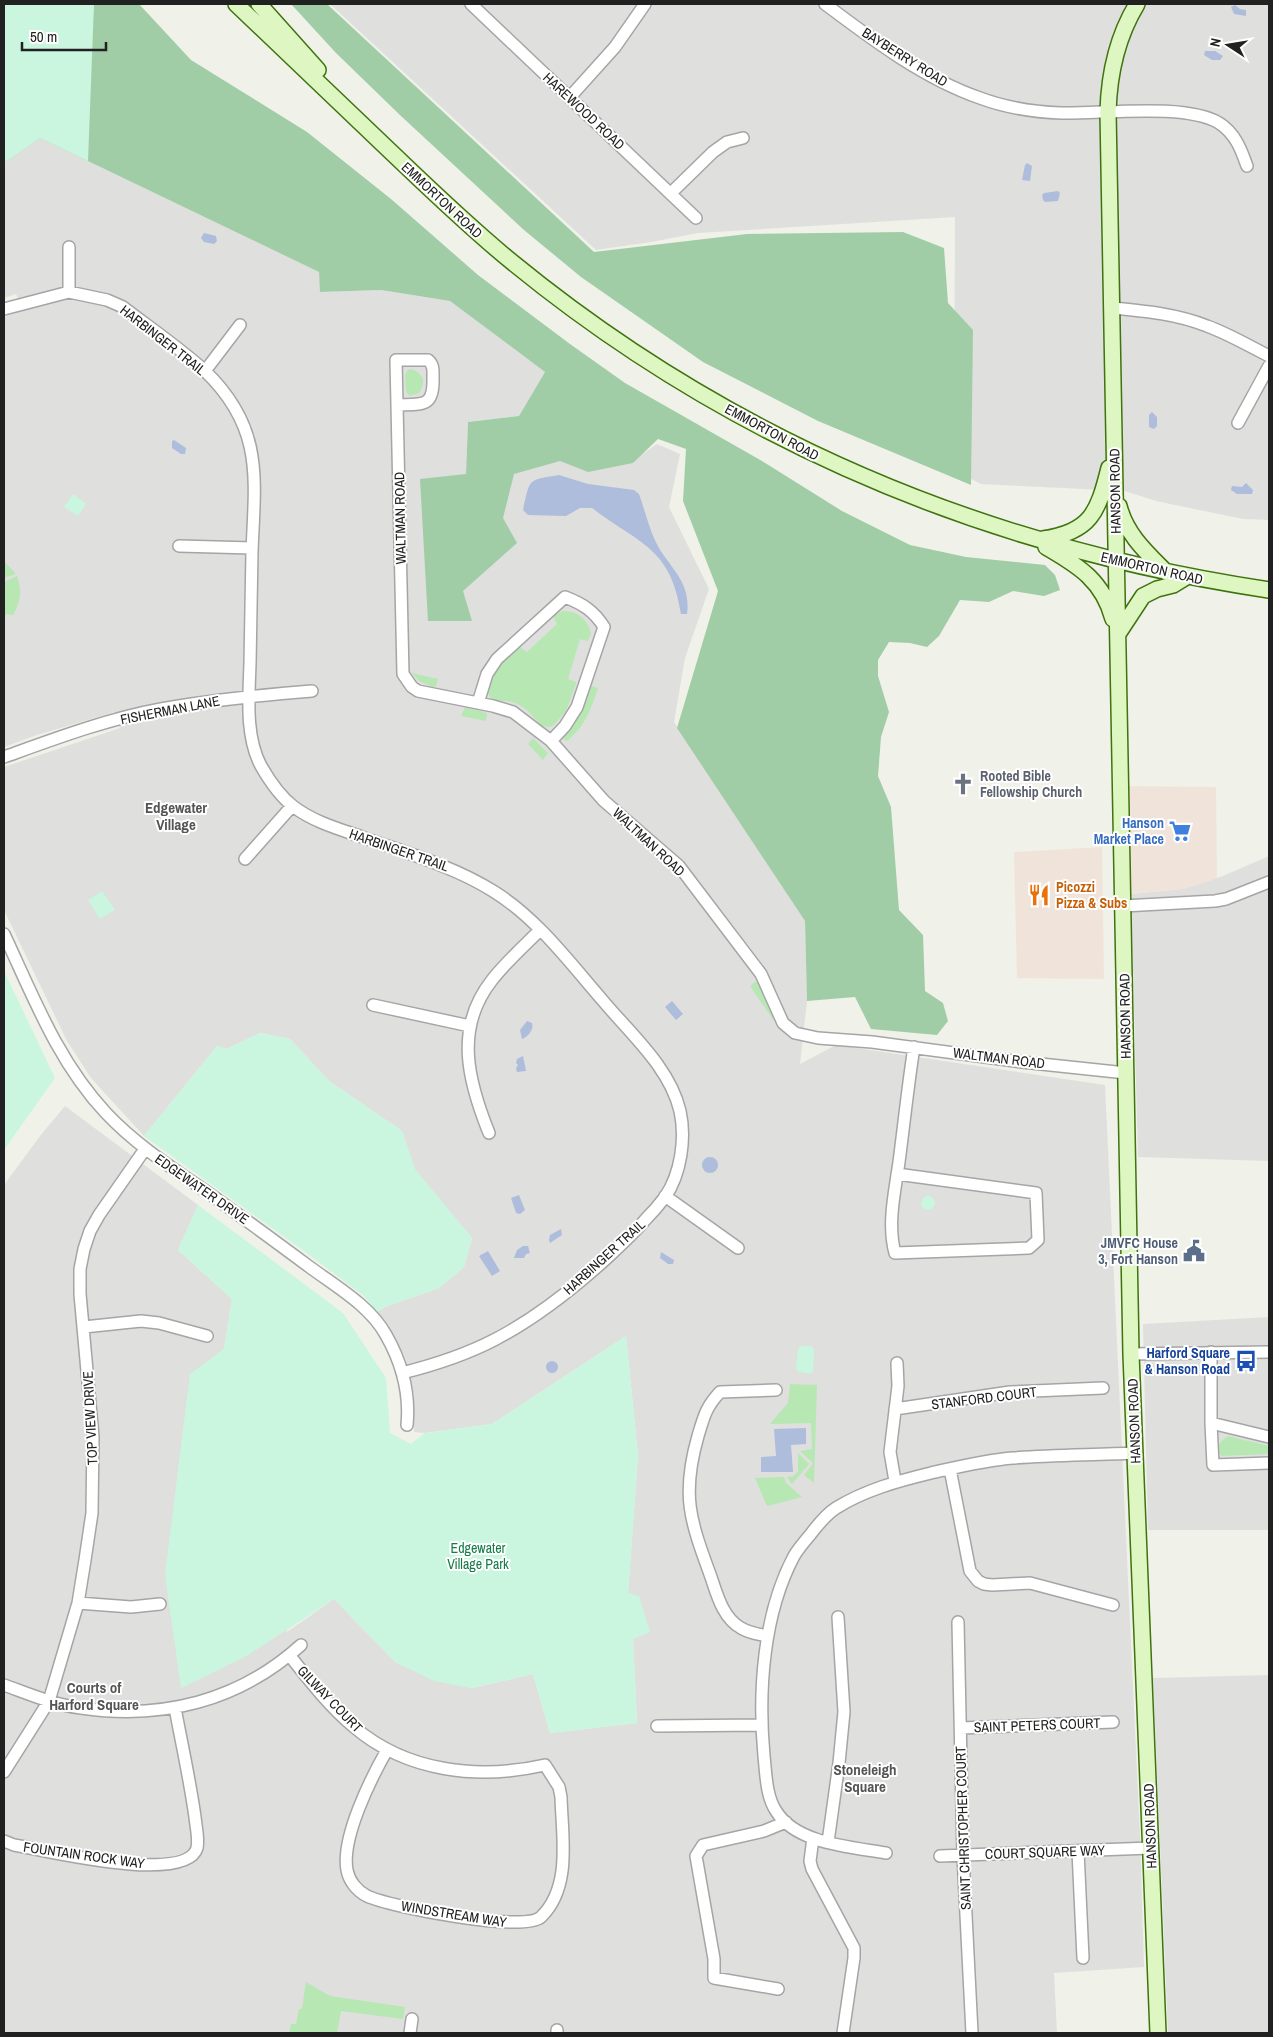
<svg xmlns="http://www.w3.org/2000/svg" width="1273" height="2037" viewBox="0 0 1273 2037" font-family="'Archivo Narrow',sans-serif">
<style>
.residential{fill:#dfdfde}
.commercial{fill:#f0e4da}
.grass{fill:#b7e7b3}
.forest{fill:#a1cda6}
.park{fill:#caf6e0}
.water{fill:#adbddb}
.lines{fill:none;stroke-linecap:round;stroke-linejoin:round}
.street-casing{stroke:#a5a5a5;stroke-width:14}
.secondary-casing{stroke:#3e730d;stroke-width:18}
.street{stroke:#fff;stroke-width:11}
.secondary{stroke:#def6c2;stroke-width:15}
.labels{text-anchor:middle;stroke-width:4;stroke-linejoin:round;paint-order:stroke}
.street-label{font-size:14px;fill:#212121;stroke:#fff}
.worship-label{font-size:14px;font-weight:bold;fill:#5b616d;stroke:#fff;text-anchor:start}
.shop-label{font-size:14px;font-weight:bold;fill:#366cbe;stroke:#fff;text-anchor:end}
.food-label{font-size:14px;font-weight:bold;fill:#c56008;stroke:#fff;text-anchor:start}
.service-label{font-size:14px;font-weight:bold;fill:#4e5e75;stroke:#fff;text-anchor:end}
.transit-label{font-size:14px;font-weight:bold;fill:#164399;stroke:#fff;text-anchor:end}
.park-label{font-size:14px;fill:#147a47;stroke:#fff}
.neighbourhood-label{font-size:15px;font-weight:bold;fill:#545454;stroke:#fff}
</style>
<rect width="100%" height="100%" fill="#f0f1e9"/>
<!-- residential -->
<path class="residential" d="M330,4H1269V520L1243,519L1156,501L1125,491L981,484L954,470L955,217L698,233L651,242L596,250Z
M40,138L319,272L321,292L381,290L450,301L545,372L519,416L468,422L462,591L516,543L500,515L512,474L560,460H634L657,444L680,454L669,507L709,589L685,658L674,722L805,921L807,1001L800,1064L836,1045L1105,1085L1140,1837L1144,1967L1054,1973L1057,2033H4V1185L40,1136L65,1106L198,1205L178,1250L232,1299L224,1349L287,1632L334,1599L395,1662L472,1688L533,1674L550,1733L637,1723L633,1639L628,1593L638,1456L626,1336L492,1424L425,1433L414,1432V1396L405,1358L387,1324L377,1312L385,1307L439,1288L464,1267L472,1238L414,1169L402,1131L329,1081L290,1039L260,1033L227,1049L217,1046L144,1136L91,1078L67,1041L4,910V767L120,728L114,712L37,735L4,747V317L24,310L16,294L4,298V163Z
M1269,856V1161L1138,1157L1131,894L1183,889L1223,876Z
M1269,1317V1530H1148L1143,1324Z
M1269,1675V2033H1168L1153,1678Z"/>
<!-- commercial -->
<path class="commercial" d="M1129,786L1216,787L1217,878L1183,889L1131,894Z
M1102,847L1104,979L1017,978L1014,852Z"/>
<!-- grass -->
<path class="grass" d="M410,369C423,372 427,382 419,393L410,396L406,392L405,375L407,371Z
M4,561L16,574L4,578Z
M17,576C22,591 21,601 13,615L7,614L4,617V582Z
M563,611C578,611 588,619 591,634L588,641L580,639L568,679L576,682V684L566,711L554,725L550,727L541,726C533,716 527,708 515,703C501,697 493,708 486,689C493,671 505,659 520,647L527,652L557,624L553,616Z
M412,673L438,679L436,686L433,687L419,681Z
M591,686L598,688C591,709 585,727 567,741L562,738L563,735L578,717Z
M465,707L487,713L486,721L461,716Z
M533,738L548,753L543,760L528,744Z
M755,982L758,983L774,1021L750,986Z
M790,1384L817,1385L814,1483L804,1475L813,1463L800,1451L812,1449L811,1423L770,1424L788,1403Z
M1228,1436L1269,1446V1454L1222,1456C1213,1448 1221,1441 1228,1436Z
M798,1453L809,1464L792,1484L787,1477L794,1476L798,1471Z
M784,1477L786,1483L802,1497L767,1506L755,1478Z
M306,1982L330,1996L405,2007L403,2019L341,2011L337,2033H289L291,2024H296L299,2009H302Z"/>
<!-- forest -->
<path class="forest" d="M4,4H139L191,60L307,132L391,199L478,275L570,344L625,383L762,461L842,511L910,545L966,557L1045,565L1055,575L1060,590L1044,596L1013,591L989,602L960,600L939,636L927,647L910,643L889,642L878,660V676L889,712L881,737L878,776L891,807L899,910L923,935L925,991L943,1003L948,1021L937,1035L871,1029L855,997L807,1001L805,921L677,728L718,591L683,501L686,449L658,439L633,463L588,472L560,461L514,474L503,518L517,543L463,591L472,621H428L420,479L466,474L468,422L519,416L545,372L450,301L381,290L320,292L319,272L40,138L4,163Z
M291,4H327L594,252L747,234L903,232L944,248L948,303L973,330L971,485L818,421L703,362L581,277L524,230L401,116L336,53Z"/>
<!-- park -->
<path class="park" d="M4,4H94L88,161L40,138L4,163Z
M73,494L86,504L78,516L64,507Z
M102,891L115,910L100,919L88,900Z
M4,971L55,1078L4,1150Z
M259,1033L290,1039L329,1081L402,1131L415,1169L472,1238L464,1267L439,1288L385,1307L377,1312L364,1296L308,1254L144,1136L217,1046L227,1049Z
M921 1203a7 7 0 1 1 14 0a7 7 0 1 1-14 0Z
M198,1205L343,1313L386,1378L390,1433L411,1444L425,1433L492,1424L626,1336L638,1456L628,1593L639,1596L650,1632L633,1639L637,1723L550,1733L533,1674L471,1688L434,1681L395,1662L334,1599L245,1657L181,1688L165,1575L190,1374L224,1349L232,1299L178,1250Z
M801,1346H812L814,1350L813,1371L810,1374L799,1372L796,1369L798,1349Z"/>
<!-- water -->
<path class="water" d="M1235,5L1240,9L1246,10V16L1234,14L1231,7Z
M1205,51H1215L1223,56L1220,60H1212L1204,55Z
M1027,163L1032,166L1030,181L1022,180L1025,165Z
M1058,191L1060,193L1058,201L1045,202L1043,200L1042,195L1044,193Z
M204,233L216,236L217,241L214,244L204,242L201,238Z
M1152,412L1157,417V426L1154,429L1149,427V415Z
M174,440L186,448L185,454H181L172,448V441Z
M559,475L588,484L634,490L639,494C644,508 648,524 654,538C665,565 692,579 687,614H681C671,547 639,544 592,508H580L566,516L528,515L523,510C530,479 527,480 559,475Z
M1246,483L1253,490L1252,494H1237L1231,490L1232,486L1242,487Z
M672,1001L683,1014L676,1020L665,1007Z
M527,1021L532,1023C534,1030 528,1037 522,1039L520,1030Z
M523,1056L526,1071L517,1072L516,1068L518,1065L516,1063L517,1059Z
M702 1165a8 8 0 1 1 16 0a8 8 0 1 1-16 0Z
M519,1195L525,1210L520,1214L516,1213L511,1198Z
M561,1229L562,1235L550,1243L549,1240L550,1235Z
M523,1246H528L530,1253L526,1254L524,1258H514L517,1250Z
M488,1251L500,1271L492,1276L479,1256Z
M661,1252L674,1260L673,1264H668L660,1258Z
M546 1367a6 6 0 1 1 12 0a6 6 0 1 1-12 0Z
M806,1428V1444L791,1445L793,1472H761V1457L776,1456L774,1429Z"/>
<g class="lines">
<!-- street casing -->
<g class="street-casing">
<path id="street" d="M471,4L696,218
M825,4C873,40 923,78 980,98C1004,107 1035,112 1061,113C1102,114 1185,103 1219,123C1235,133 1241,149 1247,166
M570,97L615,47L645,4
M671,193L713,152L727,142L743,138
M69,247V292
M1113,308C1145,311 1177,314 1207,326C1229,334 1249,346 1269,356
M4,309L69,292L107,300L123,307C149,327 181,349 205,371C264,428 255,478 252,551C251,589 251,626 250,663C249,697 245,736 261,766C269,780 282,798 294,807C314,822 339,829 362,837C406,853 453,866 493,891C537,918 570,963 604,1002C631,1034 670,1068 680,1111C686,1138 681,1174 665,1197C659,1205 652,1213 645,1220C634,1233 621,1245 608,1257C574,1288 535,1319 494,1340C465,1355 434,1365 402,1373
M205,371L240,325
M397,405C422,404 434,408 433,378C433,371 434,365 428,360H396L403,674L412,687L418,691L493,706L513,712L551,741L604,801L679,866L761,974L783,1023L795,1033L818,1038L872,1042L1022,1062L1126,1073
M1238,423L1269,366
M179,546L252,548
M478,703L487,674L497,659L565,597C583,604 594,611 604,627L577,707L565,726L551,741
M4,757C54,739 107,719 161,709C211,700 262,695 312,691
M245,859L292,806
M1123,906L1215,901L1226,899L1269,882
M4,934C33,996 58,1062 106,1113C135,1144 172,1168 207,1192C242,1217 276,1242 311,1268C337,1287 370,1306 386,1335C402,1363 410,1394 407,1425
M373,1005L470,1026
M489,1133C468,1081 454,1028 492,980C506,962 524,946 540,930
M897,1174L1036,1193L1038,1240L1029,1248L895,1253C887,1224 895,1191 899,1162C904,1124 908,1085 914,1047
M665,1196L738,1248
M84,1327L141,1321L159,1323L207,1336
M1211,1352V1423L1213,1465L1269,1463
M1131,1354L1269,1352
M895,1409L1010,1392L1103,1388
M1211,1423L1269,1437
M950,1469L970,1571L978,1581L984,1584L992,1585L1030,1583L1113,1605
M895,1481L890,1452L898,1386L897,1363
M78,1603L131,1607L160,1604
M958,1622L963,1856L972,2033
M767,1636C758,1634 749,1633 741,1628C723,1618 717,1595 711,1577C690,1520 681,1495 698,1436C704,1416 706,1407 720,1392L776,1390
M290,1656C309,1680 329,1706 354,1727C407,1772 478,1780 545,1765L559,1787L561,1797C562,1836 572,1887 541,1917C524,1933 390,1907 367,1896C357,1891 349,1881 347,1870C341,1838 371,1778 387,1750
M4,1685C29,1694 54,1705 81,1708C163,1720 239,1701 301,1645
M657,1726L761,1725
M961,1728L1113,1722
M4,1772L49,1701L78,1603L85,1560L92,1513L93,1437L80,1294V1269L84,1249L90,1231L99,1215L145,1149
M813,1838L810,1861L812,1869L854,1948V1958L843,2033
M4,1841L14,1845C44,1850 186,1885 197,1848C199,1839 196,1827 195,1817C190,1781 182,1745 175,1708
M828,1842L839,1763L844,1712L838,1617
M1078,1851L1083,1958
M886,1853C852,1847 796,1844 776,1811C766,1796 766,1774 764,1756C758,1692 763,1614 794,1556C798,1549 804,1542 810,1535C817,1526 825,1515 836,1508C865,1490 898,1481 931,1473C958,1467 986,1460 1013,1458C1053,1455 1094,1455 1134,1453
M940,1856L1151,1848
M778,1989L714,1978V1959L696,1856L703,1845L764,1831L786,1822
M410,2033L412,2019
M557,2033V2030"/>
</g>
<!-- secondary casing -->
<g class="secondary-casing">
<path id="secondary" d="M236,4C287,53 338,102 390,151C430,189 469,227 512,262C732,442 989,548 1269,590
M259,4L318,70
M1137,4C1117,37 1109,74 1108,112L1131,1354L1158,2033
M1119,506C1126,534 1146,552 1166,572
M1043,539C1091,532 1098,512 1109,468
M1046,547C1079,566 1103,581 1113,619
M1118,634L1143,596L1157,589L1173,585L1186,577"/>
</g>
<!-- street -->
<use href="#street" class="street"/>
<!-- secondary -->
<use href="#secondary" class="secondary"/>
</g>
<!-- icons -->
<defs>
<g id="church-bare" transform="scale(1.725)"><path d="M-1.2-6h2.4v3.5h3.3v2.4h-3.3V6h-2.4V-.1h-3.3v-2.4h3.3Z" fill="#6b7280" stroke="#fff" stroke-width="2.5" paint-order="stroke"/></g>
<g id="supermarket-bare" transform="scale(1.725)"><path d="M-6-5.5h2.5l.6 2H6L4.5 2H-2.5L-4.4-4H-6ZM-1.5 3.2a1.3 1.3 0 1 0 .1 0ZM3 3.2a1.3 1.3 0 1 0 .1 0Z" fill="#3f7fe0" stroke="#fff" stroke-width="2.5" paint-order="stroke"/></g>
<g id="restaurant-bare" transform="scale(1.725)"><path d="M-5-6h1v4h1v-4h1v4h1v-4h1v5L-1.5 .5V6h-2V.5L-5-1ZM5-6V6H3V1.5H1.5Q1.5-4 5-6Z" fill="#e8710a" stroke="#fff" stroke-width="2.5" paint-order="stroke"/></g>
<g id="civic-bare" transform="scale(1.725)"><path d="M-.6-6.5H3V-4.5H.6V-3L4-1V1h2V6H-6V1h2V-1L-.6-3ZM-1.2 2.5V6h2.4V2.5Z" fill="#5c6f8a" stroke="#fff" stroke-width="2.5" paint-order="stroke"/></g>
<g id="bus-bare" transform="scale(1.725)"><path d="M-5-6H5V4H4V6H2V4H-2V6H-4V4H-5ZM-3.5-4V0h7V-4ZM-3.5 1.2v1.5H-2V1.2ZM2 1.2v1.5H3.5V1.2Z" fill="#1a4fb4" stroke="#fff" stroke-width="2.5" paint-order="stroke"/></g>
</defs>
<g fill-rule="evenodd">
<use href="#church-bare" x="963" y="784"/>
<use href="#supermarket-bare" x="1180" y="831"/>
<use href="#restaurant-bare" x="1039" y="895"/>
<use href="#civic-bare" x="1194" y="1251"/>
<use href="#bus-bare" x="1246" y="1361"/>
</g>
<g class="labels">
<!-- street labels -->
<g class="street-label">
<text transform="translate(905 57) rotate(32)" y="5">BAYBERRY ROAD</text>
<text transform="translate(584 111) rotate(43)" y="5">HAREWOOD ROAD</text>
<text transform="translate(442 200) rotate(43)" y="5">EMMORTON ROAD</text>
<text transform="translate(163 340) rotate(38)" y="5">HARBINGER TRAIL</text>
<text transform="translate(772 432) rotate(28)" y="5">EMMORTON ROAD</text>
<text transform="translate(1115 491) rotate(-91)" y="5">HANSON ROAD</text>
<text transform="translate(400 518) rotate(-91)" y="5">WALTMAN ROAD</text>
<text transform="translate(1152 568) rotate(13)" y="5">EMMORTON ROAD</text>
<text transform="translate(170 710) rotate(-11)" y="5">FISHERMAN LANE</text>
<text transform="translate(649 842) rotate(43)" y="5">WALTMAN ROAD</text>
<text transform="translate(399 850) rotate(19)" y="5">HARBINGER TRAIL</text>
<text transform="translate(1125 1016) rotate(-91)" y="5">HANSON ROAD</text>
<text transform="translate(999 1058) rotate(7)" y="5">WALTMAN ROAD</text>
<text transform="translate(202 1189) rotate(35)" y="5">EDGEWATER DRIVE</text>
<text transform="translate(604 1257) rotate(-42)" y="5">HARBINGER TRAIL</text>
<text transform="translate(984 1398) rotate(-7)" y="5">STANFORD COURT</text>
<text transform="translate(90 1418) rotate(-93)" y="5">TOP VIEW DRIVE</text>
<text transform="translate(1134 1421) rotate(-92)" y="5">HANSON ROAD</text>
<text transform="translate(330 1699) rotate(46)" y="5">GILWAY COURT</text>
<text transform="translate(1037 1725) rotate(-2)" y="5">SAINT PETERS COURT</text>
<text transform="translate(1150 1826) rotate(-92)" y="5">HANSON ROAD</text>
<text transform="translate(963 1828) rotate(-92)" y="5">SAINT CHRISTOPHER COURT</text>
<text transform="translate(1045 1852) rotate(-2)" y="5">COURT SQUARE WAY</text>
<text transform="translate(84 1855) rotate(8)" y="5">FOUNTAIN ROCK WAY</text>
<text transform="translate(454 1914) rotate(9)" y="5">WINDSTREAM WAY</text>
</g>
<!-- worship labels -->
<g class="worship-label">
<text x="980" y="781">Rooted Bible<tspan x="980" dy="16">Fellowship Church</tspan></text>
</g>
<!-- shop labels -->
<g class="shop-label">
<text x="1164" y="828">Hanson<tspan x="1164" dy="16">Market Place</tspan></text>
</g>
<!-- food labels -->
<g class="food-label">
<text x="1056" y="892">Picozzi<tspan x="1056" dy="16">Pizza &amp; Subs</tspan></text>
</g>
<!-- service labels -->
<g class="service-label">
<text x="1178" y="1248">JMVFC House<tspan x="1178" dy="16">3, Fort Hanson</tspan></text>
</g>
<!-- transit labels -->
<g class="transit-label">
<text x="1230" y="1358">Harford Square<tspan x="1230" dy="16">&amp; Hanson Road</tspan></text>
</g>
<!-- park labels -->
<g class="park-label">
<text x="478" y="1553">Edgewater<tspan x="478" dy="16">Village Park</tspan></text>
</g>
<!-- neighbourhood labels -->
<g class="neighbourhood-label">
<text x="176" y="813">Edgewater<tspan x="176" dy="17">Village</tspan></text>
<text x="94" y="1693">Courts of<tspan x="94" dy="17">Harford Square</tspan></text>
<text x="865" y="1775">Stoneleigh<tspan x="865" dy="17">Square</tspan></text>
</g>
</g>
<!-- border -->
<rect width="1273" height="2037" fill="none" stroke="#212121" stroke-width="10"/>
<!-- north arrow -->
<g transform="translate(1228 45) rotate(282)" stroke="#ffffff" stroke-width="4" paint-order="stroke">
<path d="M0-4L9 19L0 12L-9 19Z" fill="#212121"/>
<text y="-8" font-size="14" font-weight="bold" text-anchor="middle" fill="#212121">N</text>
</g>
<!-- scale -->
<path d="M22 42v8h84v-8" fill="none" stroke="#212121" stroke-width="2.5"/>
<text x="30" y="42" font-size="15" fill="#212121" stroke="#ffffff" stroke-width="4" paint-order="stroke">50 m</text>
</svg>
